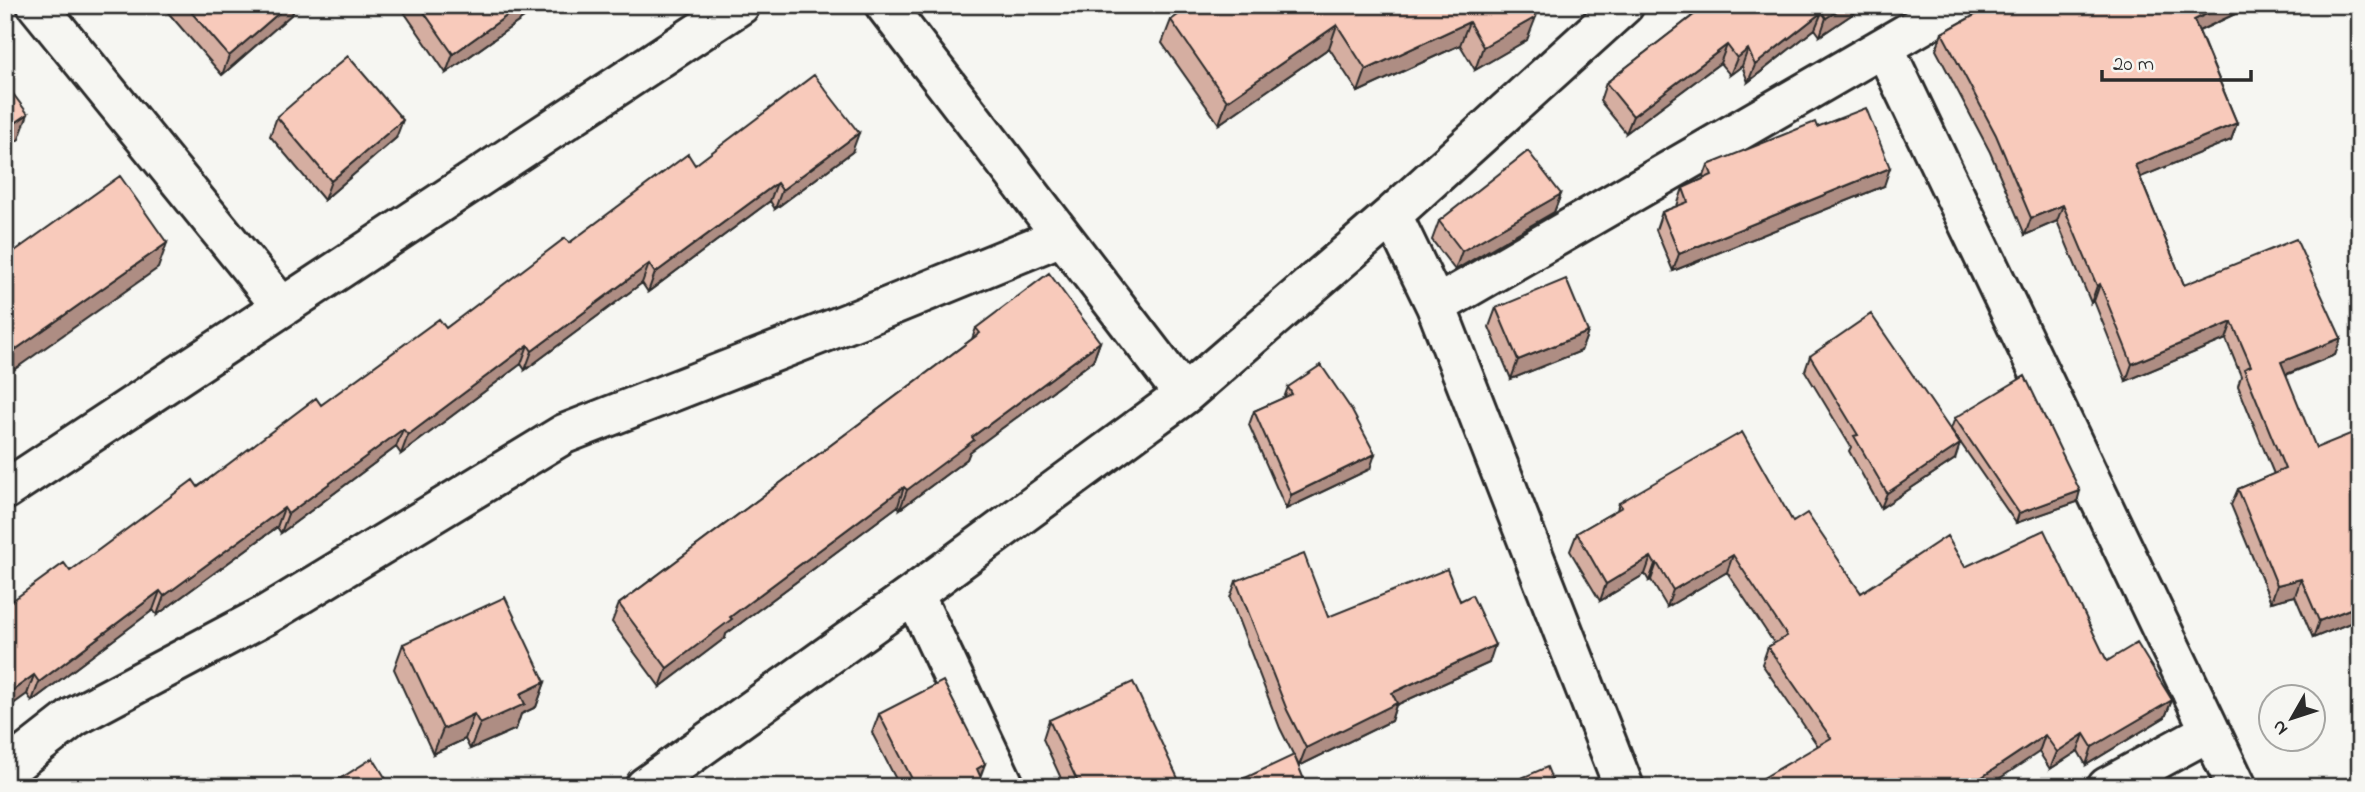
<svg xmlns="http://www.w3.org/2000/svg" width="2365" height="792" viewBox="0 0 2365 792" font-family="'Indie Flower',sans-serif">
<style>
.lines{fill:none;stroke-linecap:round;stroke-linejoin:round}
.street-casing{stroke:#2b2b2b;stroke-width:44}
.street{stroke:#f6f6f2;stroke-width:38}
.wall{fill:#d5aea1;stroke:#2b2b2b;stroke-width:2}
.shaded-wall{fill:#ae8d83;stroke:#2b2b2b;stroke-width:2}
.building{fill:#f8cabb;stroke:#2b2b2b;stroke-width:2}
</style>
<rect width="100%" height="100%" fill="#f6f6f2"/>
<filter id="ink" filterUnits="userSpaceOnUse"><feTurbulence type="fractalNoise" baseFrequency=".0143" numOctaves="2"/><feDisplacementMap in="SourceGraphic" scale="14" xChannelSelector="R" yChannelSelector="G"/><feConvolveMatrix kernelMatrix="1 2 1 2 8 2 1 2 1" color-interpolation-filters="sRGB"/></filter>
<g filter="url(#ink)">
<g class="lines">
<!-- street casing -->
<g class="street-casing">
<path id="street" d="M37,5L282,307
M885,5L1184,395
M1884,47L2237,787
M1392,215L1436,306L1624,787
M1436,306L1956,5
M5,490L740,5
M914,594L1005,787
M5,771L74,717L266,615L564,434L861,318L1062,236
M645,787L914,594L1184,395L1392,215L1624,5
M2107,787L2210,731"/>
</g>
<!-- street -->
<use href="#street" class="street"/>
</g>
<!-- wall -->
<path class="wall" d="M167,5H296L292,14L222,75L165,9Z
M403,5H529L525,17L446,73L402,9Z
M1529,5L1527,40L1475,70L1460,45L1358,92L1329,48L1219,124L1162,43L1171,20Z
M1695,5H1866L1820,36L1815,29L1748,82L1742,66L1730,75L1720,63L1626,133L1600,101L1606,83L1691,17Z
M1993,5H2254L2199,31L2237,123L2231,140L2140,177L2184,285L2341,338L2335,355L2286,375L2360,619L2313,638L2295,596L2271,602L2231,505L2238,489L2274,474L2238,386L2241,376L2226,339L2126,381L2094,301L2091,303L2057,221L2025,235L1990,152L1936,50L1942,33Z
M277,117L396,138L324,200L270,136Z
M1817,127L1884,186L1673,271L1656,230L1662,212L1677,206L1683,188L1703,179L1708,165Z
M852,152L775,209L770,201L648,292L642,283L525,370L521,364L401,454L396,447L281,533L277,527L157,615L153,610L32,701L27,694L70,571L321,405L446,328L569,243L695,165Z
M1561,194L1554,212L1455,270L1432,240L1439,221Z
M1496,308L1588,332L1581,351L1511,379L1489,327Z
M976,328L1100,342L1093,361L969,452L967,459L900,509L898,506L726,634L725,638L660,687L612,622L619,604L972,339Z
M1810,356L1955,459L1881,508L1849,451L1851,447L1805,371Z
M1288,387L1370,469L1286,509L1249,425L1254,411L1284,398Z
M1955,418L2077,502L2016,523L1951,429Z
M1619,503L1793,522L1861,593L1965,567L2107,661L2172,700L2165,717L2086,765L2078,751L2050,769L2039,752L1818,746L1762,664L1768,647L1774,643L1727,572L1667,607L1651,580L1649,581L1645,574L1600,601L1570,551L1577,533L1617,510Z
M1236,581L1328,617L1460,601L1489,663L1396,705L1391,721L1299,766L1280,728L1230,598Z
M403,644L545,682L536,707L521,714L516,729L470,749L465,739L433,754L394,669Z
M879,714L981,777L985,787H900L872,733Z
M1049,720L1182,787H1065L1043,739Z"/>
<!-- shaded-wall -->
<path class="shaded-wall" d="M288,5H296L292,14L222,75L229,56Z
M522,5H529L525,17L446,73L453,54Z
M1846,5H1866L1820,36L1826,18Z
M2225,5H2254L2188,36L2194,20Z
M1822,12L1815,29L1748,82L1755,65Z
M1536,17L1527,40L1475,70L1483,47Z
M1469,22L1460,45L1358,92L1366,70Z
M1337,25L1329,48L1219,124L1227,101Z
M1727,45L1720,63L1626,133L1633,116Z
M1748,49L1742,66L1730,75L1737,58Z
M28,114L19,139L5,149V130Z
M403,120L396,138L324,200L331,181Z
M2237,123L2231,140L2129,182L2135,165Z
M859,133L852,152L775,209L782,190Z
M1890,168L1884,186L1673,271L1679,254Z
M777,183L770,201L648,292L655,273Z
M1561,194L1554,212L1455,270L1462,251Z
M2063,205L2057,221L2025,235L2031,218Z
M167,243L158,268L5,376V357Z
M649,264L642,283L525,370L532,351Z
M2100,284L2094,301L2091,303L2097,286Z
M2232,322L2226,339L2126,381L2132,364Z
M1588,332L1581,351L1511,379L1518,360Z
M2341,338L2335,355L2274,379L2281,362Z
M1100,342L1093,361L970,452L967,459L900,509L907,490L972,437Z
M528,345L521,364L401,454L408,435Z
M403,429L396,447L281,533L288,514Z
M1960,444L1955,459L1881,508L1887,493Z
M1375,454L1370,469L1286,509L1291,495Z
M904,487L898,506L726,634L725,638L660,687L667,668L730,617Z
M2080,491L2077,502L2016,523L2019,513Z
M284,508L277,527L157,615L164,596Z
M1733,555L1727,572L1667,607L1673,590Z
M1651,557L1645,574L1600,601L1606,584Z
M1657,563L1651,580L1649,581L1655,564Z
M2301,579L2295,596L2271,602L2277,585Z
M160,591L153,610L32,701L39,682Z
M2360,605V619L2313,638L2319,621Z
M1495,645L1489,663L1396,705L1391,721L1299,766L1306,748L1392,693Z
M34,675L27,694L5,710V696Z
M545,682L536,707L521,714L516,729L470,749L480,724L520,694Z
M2172,700L2165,717L2086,765L2092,747Z
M474,714L465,739L433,754L443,729Z
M2084,734L2078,751L2050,769L2057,752Z
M2045,735L2039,752L1987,787H1967Z
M985,764L978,783L977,769Z"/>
<!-- building -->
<path class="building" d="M185,5H288L229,56Z
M419,5H522L453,54Z
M1192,5H1529L1536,17L1483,47L1469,22L1366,70L1337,25L1227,101L1171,20Z
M1696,5H1846L1826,18L1822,12L1755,65L1748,49L1737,58L1727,45L1633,116L1606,83L1700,10Z
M1993,5H2225L2194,20L2237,123L2135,165L2184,285L2296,239L2341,338L2281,362L2316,448L2360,430V605L2319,621L2301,579L2277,585L2238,489L2285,469L2244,369L2251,366L2232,322L2132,364L2100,284L2097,286L2063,205L2031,218L1996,135L1942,33Z
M348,56L403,120L331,181L277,117Z
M814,75L859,133L782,190L777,183L655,273L649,264L532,351L528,345L408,435L403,429L288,514L284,508L164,596L160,591L39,682L34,675L5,696V606L64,563L70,571L193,480L198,487L316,398L321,405L439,319L446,328L565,238L569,243L688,154L695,165Z
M5,83L28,114L5,130Z
M1866,108L1890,168L1679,254L1662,212L1688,202L1683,188L1712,175L1708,165L1815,122L1817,127Z
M1528,151L1561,194L1462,251L1439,221Z
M120,176L167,243L5,357V258Z
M1049,273L1100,342L972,437L974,440L907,490L904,487L730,617L732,619L667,668L619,604L980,333L976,328Z
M1566,279L1588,332L1518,360L1496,308Z
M1871,314L1960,444L1887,493L1854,436L1858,435L1810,356Z
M1321,365L1351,409L1375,454L1291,495L1254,411L1292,394L1288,387Z
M2025,376L2080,491L2019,513L1955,418Z
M1742,432L1793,522L1807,513L1861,593L1947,536L1965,567L2044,530L2107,661L2137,643L2172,700L2092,747L2084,734L2057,752L2045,735L1967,787H1748L1831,738L1768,647L1787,636L1733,555L1673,590L1657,563L1655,564L1651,557L1606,584L1577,533L1622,507L1619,503Z
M1304,554L1328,617L1447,569L1460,601L1472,595L1495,645L1392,693L1397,703L1306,748L1287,710L1236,581Z
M505,597L545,682L520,694L525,704L480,724L474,714L443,729L403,644Z
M943,681L985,764L977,769L985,787H916L879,714Z
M1133,682L1182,787H1080L1049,720Z
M1294,755L1307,787H1226Z
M373,758L391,787H327Z
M1547,767L1555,787H1501Z
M100,783L103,787H94Z"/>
</g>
<!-- margin -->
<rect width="2365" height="792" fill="none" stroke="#f6f6f2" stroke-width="28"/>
<rect x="14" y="14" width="2337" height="764" fill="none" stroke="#2b2b2b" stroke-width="2.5" filter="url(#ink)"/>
<!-- north arrow -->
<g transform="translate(2292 718) rotate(231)"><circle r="33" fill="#f6f6f2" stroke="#a5a5a2" stroke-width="2"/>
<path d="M0-5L12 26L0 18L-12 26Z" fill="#2b2b2b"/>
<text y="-10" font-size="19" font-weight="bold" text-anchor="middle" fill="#2b2b2b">N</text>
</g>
<!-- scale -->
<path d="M2102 70v10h149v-10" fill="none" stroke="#2b2b2b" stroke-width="3.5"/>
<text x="2113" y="70" font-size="21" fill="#2b2b2b" stroke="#f6f6f2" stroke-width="5" paint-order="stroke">20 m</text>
</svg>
